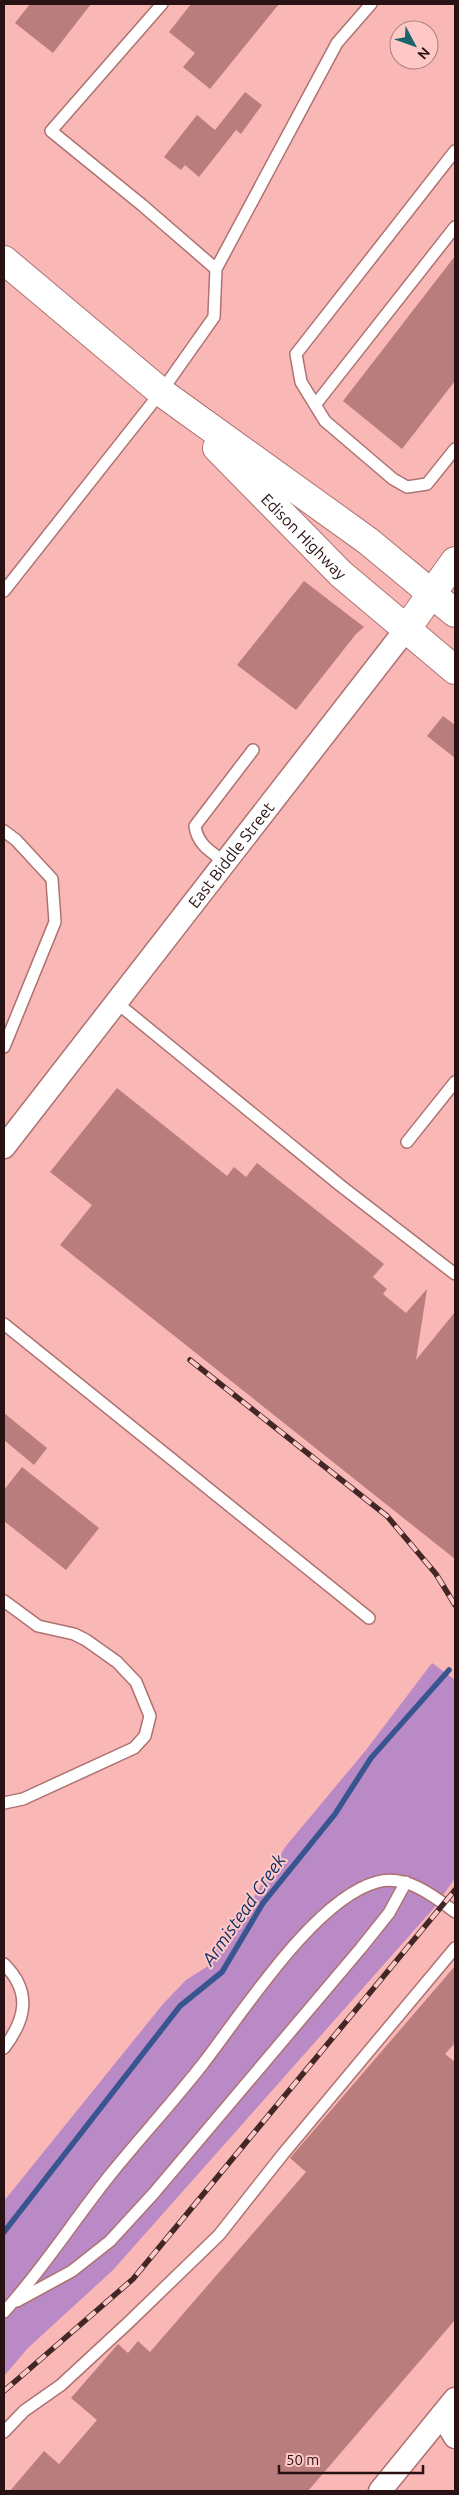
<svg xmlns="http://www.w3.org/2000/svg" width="459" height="2495" viewBox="0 0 459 2495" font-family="Ubuntu,sans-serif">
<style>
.green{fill:#ba8ac6}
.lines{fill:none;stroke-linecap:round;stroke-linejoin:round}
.stream{stroke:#385590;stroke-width:5.5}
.building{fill:#ba7d7d}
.lane-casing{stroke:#ae7272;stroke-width:14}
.street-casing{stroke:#ae7272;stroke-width:25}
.secondary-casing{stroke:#ae7272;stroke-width:30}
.lane{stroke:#fff;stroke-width:11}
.street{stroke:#fff;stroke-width:22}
.secondary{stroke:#fff;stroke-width:28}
.rail-casing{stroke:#432727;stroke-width:5.5}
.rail{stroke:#fec8c7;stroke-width:4;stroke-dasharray:11;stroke-linecap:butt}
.labels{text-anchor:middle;stroke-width:4;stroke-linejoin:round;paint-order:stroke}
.street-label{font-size:16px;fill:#291213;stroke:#fec8c7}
.water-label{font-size:18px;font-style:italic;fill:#0d2f65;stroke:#fec8c7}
</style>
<rect width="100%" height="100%" fill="#f9b7b6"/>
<!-- green -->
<path class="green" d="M432,1663L455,1680V1876L453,1881L433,1909L113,2270L28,2348L4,2376V2201L163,2004L186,1980L208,1966L232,1918L253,1898L286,1846L366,1750Z"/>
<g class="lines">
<!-- stream -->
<path class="stream" d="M4,2232L180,2006L222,1972L263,1903L335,1814L371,1758L449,1670"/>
</g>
<!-- building -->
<path class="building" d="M30,4H91L53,53L15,23Z
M191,4H279L210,89L183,67L195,53L169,32Z
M245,92L262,105L241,134L236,130L199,177L185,165L181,170L164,157L197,115L215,130Z
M455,256V381L402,449L343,401Z
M304,581L364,627L356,634L296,710L237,665Z
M443,716L455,725V758L427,736Z
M117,1088L227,1176L234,1167L246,1177L257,1163L384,1264L373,1277L387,1289L383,1294L406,1313L427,1289L416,1360L455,1312V1559L60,1245L92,1205L50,1172Z
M4,1413L47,1448L34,1465L4,1440Z
M22,1467L99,1528L66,1570L4,1521V1490Z
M455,1966V2043L445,2054L455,2062V2320L308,2491H10L44,2451L59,2464L97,2420L71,2398L118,2344L128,2353L138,2341L150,2352L306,2172L290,2158Z"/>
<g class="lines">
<!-- lane casing -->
<g class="lane-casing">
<path id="lane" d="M162,4L51,131L142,205L216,269
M455,151L296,354L301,382L325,421L393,479L407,487L427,484L455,449
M315,405L455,227
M4,591L161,392L214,317L216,269L337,43L371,4
M4,831L16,840L52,879L55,922L4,1047
M225,862C211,852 197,844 195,826L253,750
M117,1003L341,1186L455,1274
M407,1142L455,1082
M4,1324L369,1618
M4,1601L38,1626L74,1634L86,1640L117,1662L136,1682L150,1716L145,1736L134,1748L23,1799L4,1803
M4,1964C32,1992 26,2019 4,2048
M17,2301L72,2271L110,2241L154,2193L361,1948L389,1913L406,1882
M4,2312C43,2269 74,2220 110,2175C140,2138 173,2102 202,2065C242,2014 314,1899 377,1882C406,1874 434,1896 455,1912
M4,2432L24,2411L61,2385L128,2323L219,2235L283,2154L455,1948"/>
</g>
<!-- street casing -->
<g class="street-casing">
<g id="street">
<path id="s1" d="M4,1147L407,628"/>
<path d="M442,2415L455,2437"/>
<path d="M380,2491L455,2399"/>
</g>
</g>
<!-- secondary casing -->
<g class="secondary-casing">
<g id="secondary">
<path d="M4,260L161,392L368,541L455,613"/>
<path id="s2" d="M217,448L341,574L455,670"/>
<path d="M407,628L455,561"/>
</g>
</g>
<!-- lane -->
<use href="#lane" class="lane"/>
<!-- street -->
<use href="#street" class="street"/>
<!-- secondary -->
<use href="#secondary" class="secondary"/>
<!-- rail casing -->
<g class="rail-casing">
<path id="rail" d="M190,1360L387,1516L436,1574L455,1605
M4,2391L133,2279L455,1890"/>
</g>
<!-- rail -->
<use href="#rail" class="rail"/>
</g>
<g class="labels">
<!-- street labels -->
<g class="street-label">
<text dy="6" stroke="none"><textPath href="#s2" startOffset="124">Edison Highway</textPath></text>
<text dy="6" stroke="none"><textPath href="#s1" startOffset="370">East Biddle Street</textPath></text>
</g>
<!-- water labels -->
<g class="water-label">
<text transform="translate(244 1910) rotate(-55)" y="6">Armistead Creek</text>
</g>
</g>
<!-- border -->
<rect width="459" height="2495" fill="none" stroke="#291213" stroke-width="10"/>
<!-- north arrow -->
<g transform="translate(414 45) rotate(131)"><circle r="24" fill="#fec8c7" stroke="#a97f7f"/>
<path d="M0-4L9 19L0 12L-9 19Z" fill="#19676b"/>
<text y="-8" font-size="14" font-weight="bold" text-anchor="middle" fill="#291213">N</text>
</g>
<!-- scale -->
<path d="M279 2465v8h144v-8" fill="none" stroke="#291213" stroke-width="2.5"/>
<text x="286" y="2465" font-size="15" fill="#291213" stroke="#fec8c7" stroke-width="4" paint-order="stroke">50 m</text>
</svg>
